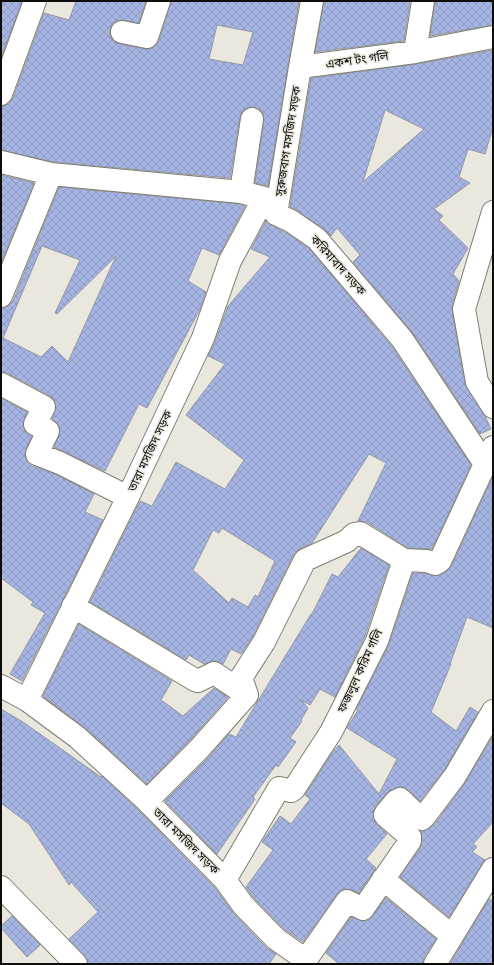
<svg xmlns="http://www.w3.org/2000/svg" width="494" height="965" viewBox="0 0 494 965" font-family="Signika,'Noto Sans Bengali',sans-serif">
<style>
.building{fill:url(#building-cross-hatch);stroke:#9498a1;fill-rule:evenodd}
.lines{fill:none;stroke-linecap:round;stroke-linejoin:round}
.minor-casing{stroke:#7e7d74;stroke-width:24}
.minor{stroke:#fff;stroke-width:22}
.labels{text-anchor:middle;stroke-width:3;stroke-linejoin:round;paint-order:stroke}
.street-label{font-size:12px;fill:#0d0c09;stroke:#eae8de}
</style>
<defs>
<pattern id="building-cross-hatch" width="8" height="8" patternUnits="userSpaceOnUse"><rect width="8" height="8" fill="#a5b4e2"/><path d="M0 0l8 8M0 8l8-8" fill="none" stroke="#8d9ac1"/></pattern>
</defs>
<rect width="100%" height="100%" fill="#eae8de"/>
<!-- building -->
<path class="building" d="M1,1H22L1,58Z
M76,1H146L139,23L124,20H118L112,24L110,30V36L114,42L120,44L145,49H150L155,46L159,41L171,1H299L268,186L255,183L264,120L263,114L260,110L253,107L247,108L242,112L240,117L230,178L53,162L1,150V106L9,104L13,98L44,13L69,20ZM217,25L253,32L243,65L209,59Z
M324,1H410L404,41L315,52Z
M435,1H493V25L430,36Z
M493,50V127L485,154L468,149L459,177L470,183L434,209L443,216L439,220L468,248L453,274L459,281L452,305V311L465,384L485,416L491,429L480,434L412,332L353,262L360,255L337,228L331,236L324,229L298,211L290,207L311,78L417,64ZM385,110L424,129L363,182Z
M1,175L34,183L1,263Z
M59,187L239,204L245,206L219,255L202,248L188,281L206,292L199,311L147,408L139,404L105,471L54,447L60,431L58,424L52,419L56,407L54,400L50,396L7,373L1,372V308L8,306L13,301ZM42,246L80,260L55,313L57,314L116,256L68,362L52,346L41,357L3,338Z
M266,221L271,225L285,232L309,248L392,347L471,465L432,549L408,548L367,522L358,521L386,463L369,454L312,543L300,549L294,554L253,636L241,654L231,649L223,664L214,661L204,664L189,655L186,660L90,602L140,501L152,506L176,462L225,489L244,460L186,415L225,364L208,356L215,342L228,306L270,257L251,249ZM222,528L275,561L258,597L255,595L248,607L232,598L229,603L193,570L213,530L219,533Z
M1,398L27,412L23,424L25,431L32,436L26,449L25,455L27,462L32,466L55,474L94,494L85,512L103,520L22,681L10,674L45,613L31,605L33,602L1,578Z
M492,478L493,628L467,617L450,664H451L431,712L456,731L470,707L478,712L445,769L420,801L409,790L401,787L390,790L376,805L374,810L373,817L376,824L387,834L366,859L376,868L359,893L347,889L341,890L337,894L303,942L284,929L253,897L246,887L273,850L262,842L280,816L291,824L310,799L305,795L332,753L339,745L379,794L397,759L347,728L358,710L356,709L388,647L413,573H424L436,576L446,572L451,567Z
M361,548L389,565L365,636L335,697L320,689L310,705L301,700L308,708L301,720L302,721L290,738L296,742L278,767L276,765L253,797L255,799L217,854L165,801L208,758L229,734L236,737L311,614H312L332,574L338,577Z
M79,624L172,681L161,700L183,716L214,688L228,697L190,740L147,784L85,728L43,696Z
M1,709L23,722L101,777L102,776L138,810L215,888L234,914L267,948L276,954L269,964H88L85,956L69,939L98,912L71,882L69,885L29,824L1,803Z
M493,736V822L473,844L477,847L472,852L485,860L449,917L400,877L420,848L422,841L421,831H424L434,825L465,783Z
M386,898L436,939L424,957L423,964H339L326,953L351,917L363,921L369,920Z
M489,899L493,901V964H450Z
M12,916L40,945L27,957L1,928V926Z"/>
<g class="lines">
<!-- minor casing -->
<g class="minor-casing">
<path id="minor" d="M122,32L147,37L159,1
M415,52L423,1
M300,67L415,52L493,37
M1,94L35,1
M1,162L51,174L241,192L264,198L276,214L291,221L317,239L402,339L485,464
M241,192L252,119
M493,212L464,309L477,382L493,407
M276,214L300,67L312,1
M1,296L51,174
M1,384L44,407L35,424L48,431L37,454L60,463L128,497
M73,606L195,680L198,681L214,673L247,695
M1,686L27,700L128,497L203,338L230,261L264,198
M27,700L77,737L147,801L225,880L243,905L276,939L306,960
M147,801L199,749L247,695L241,678L264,642L305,560L347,541L354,534L360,533L404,560
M383,879L452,936
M225,880L279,788L291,791L294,789L331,732L377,641L404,560L427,561L435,564L440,561L493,447
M1,887L76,964
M303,964L347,901L363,909L365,906L410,841V837L387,817L385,815L386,813L396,801L400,799L420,818L422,819L424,817L455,776L493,711
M435,964L493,869"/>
</g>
<!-- minor -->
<use href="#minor" class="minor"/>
</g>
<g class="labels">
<!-- street labels -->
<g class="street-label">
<text transform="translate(357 60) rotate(-8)" y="4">একশ টং গলি</text>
<text transform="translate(288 141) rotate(-81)" y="4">সুরুজবাগ মসজিদ সড়ক</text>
<text transform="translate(338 265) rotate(48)" y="4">করিমাবাদ সড়ক</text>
<text transform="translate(150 451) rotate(-65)" y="4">তারা মসজিদ সড়ক</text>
<text transform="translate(360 671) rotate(-65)" y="4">ফজলুল করিম গলি</text>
<text transform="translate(186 841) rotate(45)" y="4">তারা মসজিদ সড়ক</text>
</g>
</g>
<!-- border -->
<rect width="494" height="965" fill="none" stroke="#0d0c09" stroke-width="4"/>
</svg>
